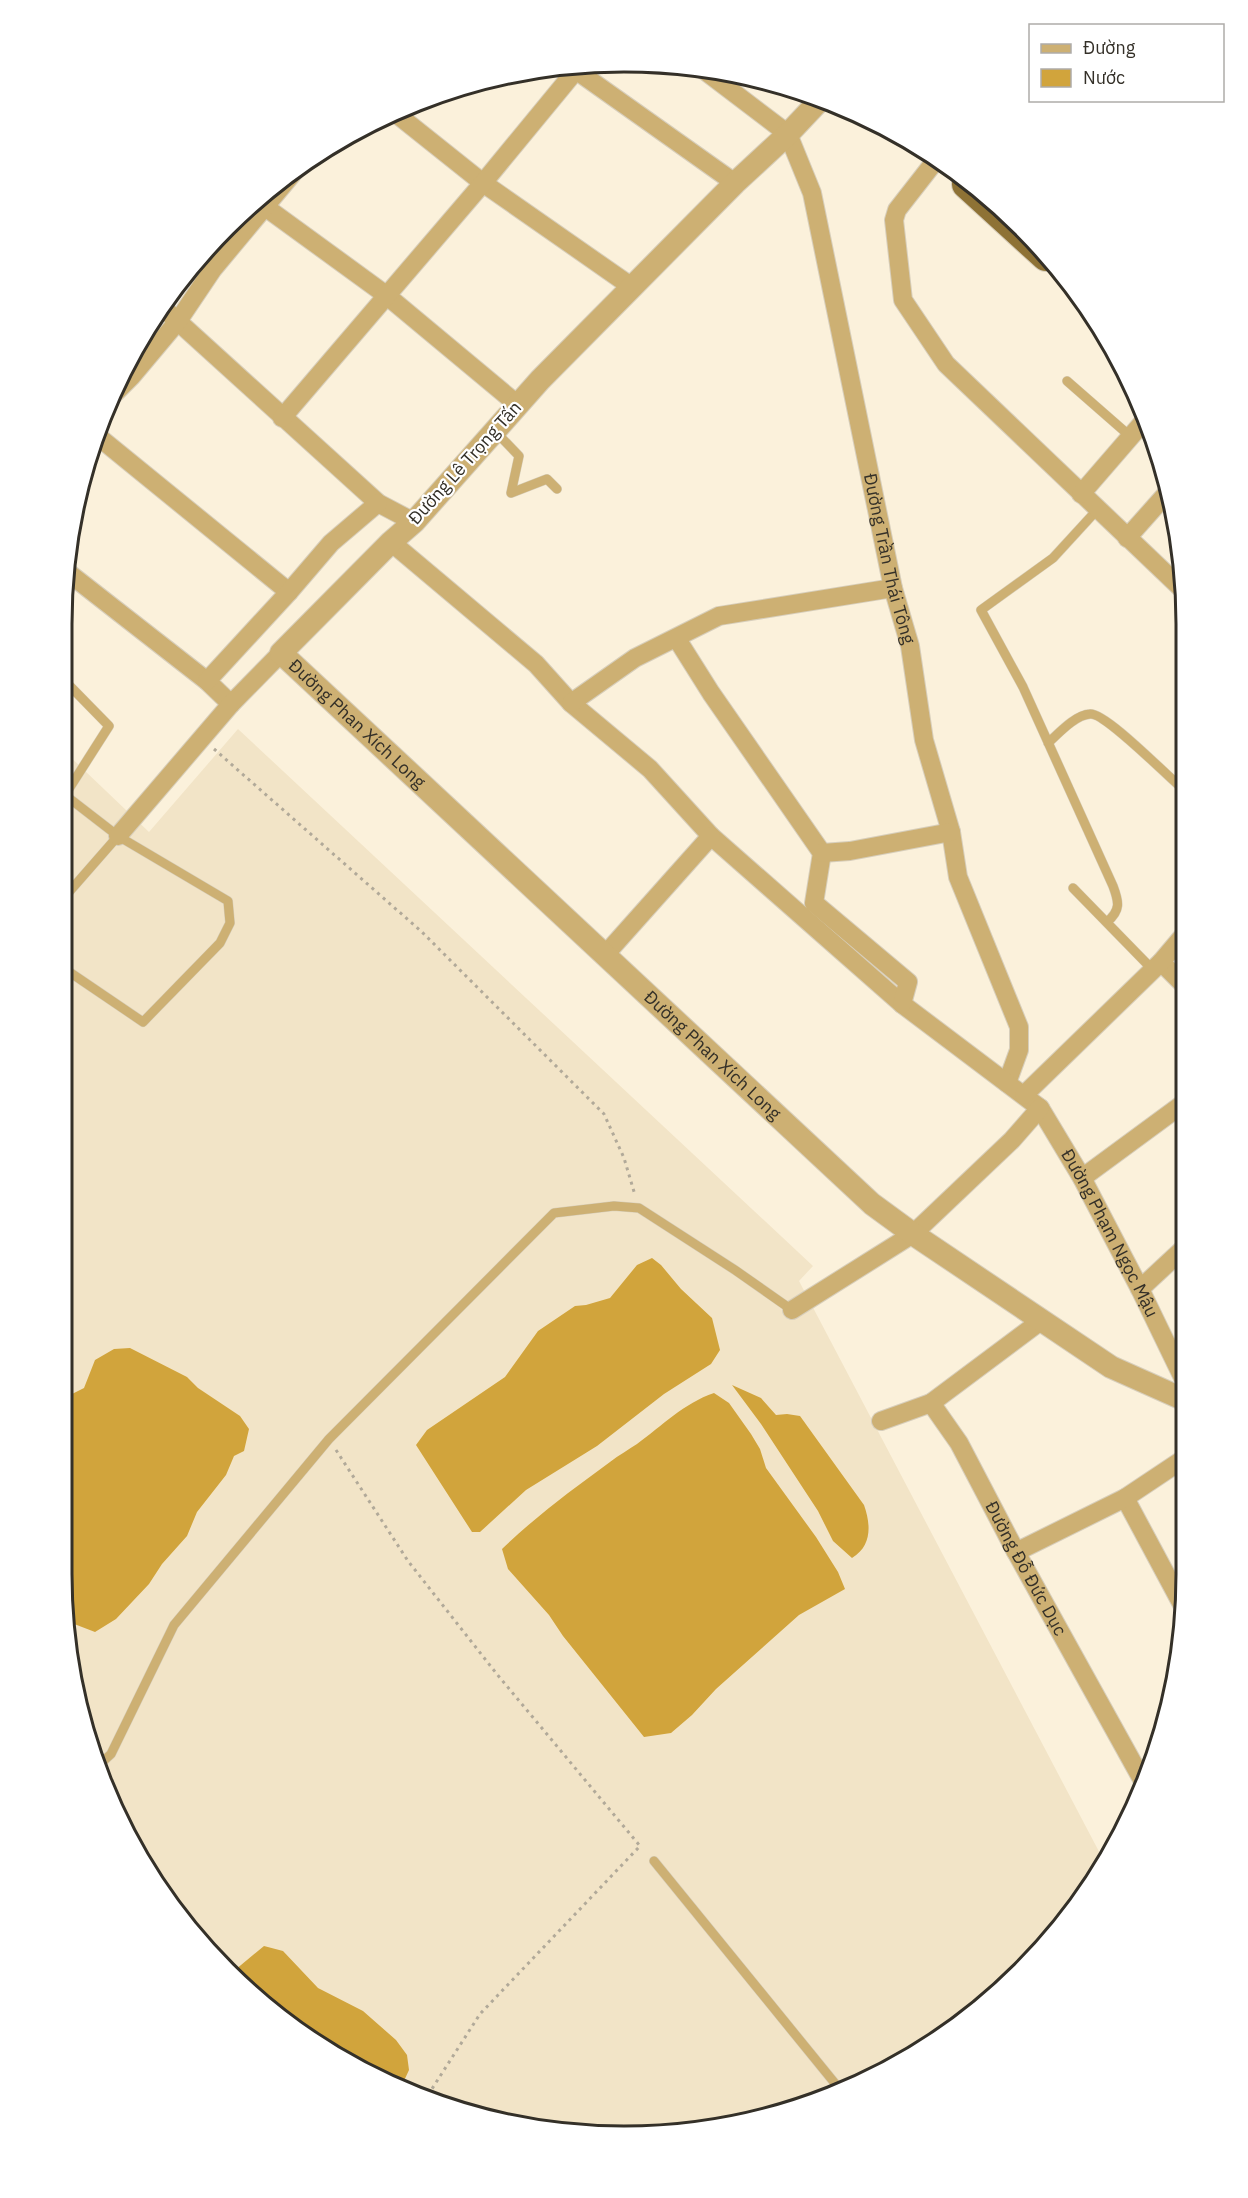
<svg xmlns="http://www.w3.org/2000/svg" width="1248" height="2198" viewBox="0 0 1248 2198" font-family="'IBM Plex Sans',sans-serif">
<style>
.built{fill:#f2e4c7}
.water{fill:#d1a43c}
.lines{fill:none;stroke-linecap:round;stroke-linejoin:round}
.service-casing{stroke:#d7cebb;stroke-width:10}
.minor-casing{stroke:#d7cebb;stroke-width:20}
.tertiary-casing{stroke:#d7cebb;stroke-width:24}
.trunk-casing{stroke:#d7cebb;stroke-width:32}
.path{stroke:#b1a999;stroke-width:3;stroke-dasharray:3 4.5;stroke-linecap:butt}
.service{stroke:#cdb073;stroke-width:9}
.minor{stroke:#cdb073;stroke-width:18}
.tertiary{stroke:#cdb073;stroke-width:22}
.trunk{stroke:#8e7235;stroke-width:30}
.labels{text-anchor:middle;stroke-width:4.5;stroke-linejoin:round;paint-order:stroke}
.street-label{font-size:18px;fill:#343028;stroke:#fff}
.rim{fill:none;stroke:#343028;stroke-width:3}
</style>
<rect width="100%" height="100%" fill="#fbf1db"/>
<!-- built -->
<path class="built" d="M238,729L813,1266L799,1281L1105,1863L995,1997L839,2094L660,2135L478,2117L311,2042L178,1916L91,1754L62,1574V749L149,832Z"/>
<!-- water -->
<path class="water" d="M652,1258L661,1265L681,1289L712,1318L720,1350L711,1364L664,1394L597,1446L526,1490L480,1532H472L416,1445L427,1430L505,1377L538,1331L575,1306L586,1305L610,1298L637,1265Z
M130,1348L187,1377L198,1388L240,1416L249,1429L244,1451L234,1456L226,1475L197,1512L187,1536L162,1564L149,1584L116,1619L95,1632L69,1622L62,1574V1399L84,1388L95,1360L114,1349Z
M732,1385L761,1398L776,1415L787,1414L800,1416L864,1505C871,1525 872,1546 852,1558L833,1541L818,1511L761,1424Z
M714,1393L729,1403L751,1434L760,1449L766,1468L816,1537L838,1572L845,1589L799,1615L716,1689L692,1715L671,1733L644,1737L563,1636L549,1615L508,1569L502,1549C535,1517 573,1489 610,1462C619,1455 628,1450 637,1444C662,1426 684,1403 714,1393Z
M264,1946L283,1951L318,1988L363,2011L396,2040L407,2055L409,2070L403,2083L311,2042L235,1970Z"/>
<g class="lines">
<!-- service casing -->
<g class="service-casing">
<path id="service" d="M1067,381L1131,437
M495,431L519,456L511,493L547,479L557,489
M1097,510L1053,558L981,610L1023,687L1113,886C1119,902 1121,910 1107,922
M1048,743C1059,733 1075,715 1090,714C1105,712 1167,776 1183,789
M1073,888L1153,970
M62,900L118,836
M62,967L143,1022L220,943L230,923L228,901L118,836L65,795L109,726L63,679
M98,1766L111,1754L174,1625L329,1439L554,1213L614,1206L639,1208L735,1270L792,1310
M654,1861L842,2092"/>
</g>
<!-- minor casing -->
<g class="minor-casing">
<g id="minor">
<path d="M570,66L735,183"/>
<path id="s1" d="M700,67L788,134L812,193L893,588L910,646L924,740L951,832L958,877L1019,1027V1050L1007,1083"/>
<path d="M394,112L483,183L632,287"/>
<path d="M936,160L897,210L894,220L903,300L946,364L1182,589"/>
<path d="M257,201L386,295L518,405"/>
<path d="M162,307L378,503L414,522"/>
<path d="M113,395L131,377L178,321L213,269L298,167"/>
<path d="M282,418L483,183L581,64"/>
<path d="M95,434L289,592"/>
<path d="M1081,494L1145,420"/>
<path d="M1127,538L1168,492"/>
<path id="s2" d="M391,542L536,664L571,703L650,769L711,836L902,1004L1040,1108L1082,1178L1140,1289L1185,1382"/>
<path d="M66,571L207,681L231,704"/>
<path d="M677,639L711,693L822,853L814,903L908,982L902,1004"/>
<path d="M207,681L289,592L331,543L378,503"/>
<path d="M571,703L635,658L719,616L893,588"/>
<path d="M118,836L231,704L281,653"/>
<path d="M822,853L850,851L951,832"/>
<path d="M604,956L711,836"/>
<path d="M1161,962L1183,984"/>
<path d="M1024,1095L1161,962L1183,936"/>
<path d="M1082,1178L1184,1103"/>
<path d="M1140,1289L1184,1248"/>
<path d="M792,1310L913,1234L1012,1140L1040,1108"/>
<path d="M931,1403L1042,1320"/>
<path id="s3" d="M881,1421L931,1403L959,1443L1016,1552L1144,1783"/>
<path d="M1125,1498L1185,1610"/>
<path d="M1016,1552L1125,1498L1185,1458"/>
</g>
</g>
<!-- tertiary casing -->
<g class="tertiary-casing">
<g id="tertiary">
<path id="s4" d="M821,99L788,134L735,183L540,380L414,522L391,542L281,653L872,1204L913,1234L1111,1367L1185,1400"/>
</g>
</g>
<!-- trunk casing -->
<g class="trunk-casing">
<path id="trunk" d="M967,184L1046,256"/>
</g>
<!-- path -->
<path class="path" d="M214,749L422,932L604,1114L624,1158L635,1195
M336,1450L408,1561L496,1673L640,1846L480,2014L428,2095"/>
<!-- service -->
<use href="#service" class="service"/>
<!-- minor -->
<use href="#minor" class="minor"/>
<!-- tertiary -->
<use href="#tertiary" class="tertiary"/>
<!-- trunk -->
<use href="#trunk" class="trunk"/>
</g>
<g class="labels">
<!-- street labels -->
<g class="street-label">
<text transform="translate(465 463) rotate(-48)" y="6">Đường Lê Trọng Tấn</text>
<text dy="6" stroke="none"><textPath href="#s1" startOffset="548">Đường Trần Thái Tông</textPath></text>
<text dy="6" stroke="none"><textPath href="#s4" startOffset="878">Đường Phan Xích Long</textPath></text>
<text dy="6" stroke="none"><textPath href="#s4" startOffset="1364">Đường Phan Xích Long</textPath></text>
<text dy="6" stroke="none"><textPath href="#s2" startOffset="1006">Đường Phạm Ngọc Mậu</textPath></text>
<text dy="6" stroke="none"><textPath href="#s3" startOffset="244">Đường Đỗ Đức Dục</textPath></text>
</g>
</g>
<!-- crop -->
<path d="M0 0H1248V2198H0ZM624 72H624A552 552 0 0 1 1176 624V1574A552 552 0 0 1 624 2126H624A552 552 0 0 1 72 1574V624A552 552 0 0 1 624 72Z" fill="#fff" fill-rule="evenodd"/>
<path class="rim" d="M624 72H624A552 552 0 0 1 1176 624V1574A552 552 0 0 1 624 2126H624A552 552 0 0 1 72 1574V624A552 552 0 0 1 624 72Z"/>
<!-- legend -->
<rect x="1029" y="24" width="195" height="78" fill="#ffffff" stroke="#aeaca9" stroke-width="1.5"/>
<rect x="1041" y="44" width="30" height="9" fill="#cdb073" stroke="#aeaca9" stroke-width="1.5"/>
<text x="1083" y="54" font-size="18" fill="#343028">Đường</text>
<rect x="1041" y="69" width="30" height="18" fill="#d1a43c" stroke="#aeaca9" stroke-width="1.5"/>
<text x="1083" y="84" font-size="18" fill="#343028">Nước</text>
</svg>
